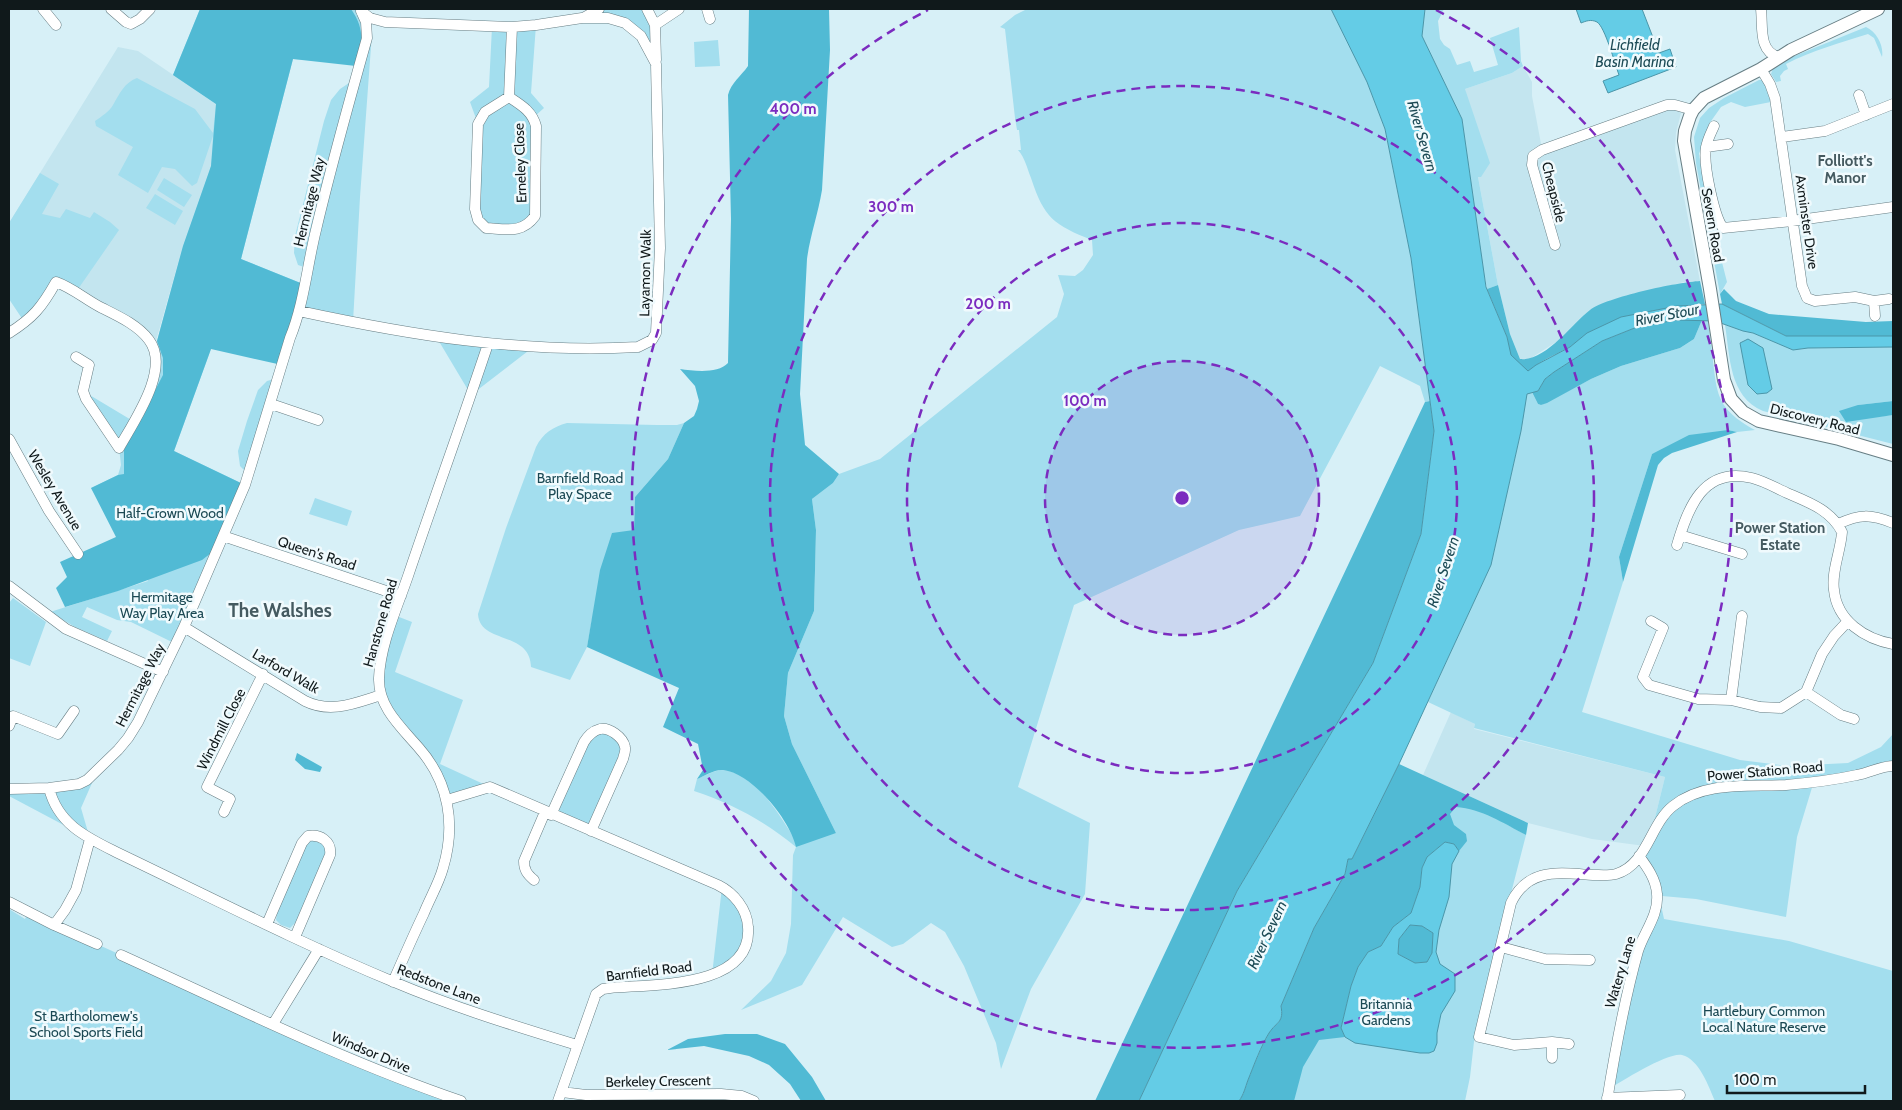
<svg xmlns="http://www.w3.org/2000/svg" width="1902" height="1110" viewBox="0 0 1902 1110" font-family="Cabin,sans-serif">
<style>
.built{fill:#c3e5ef}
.green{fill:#a3deee;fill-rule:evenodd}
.forest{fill:#51bad4}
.water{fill:#64cce6;stroke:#4b96a9;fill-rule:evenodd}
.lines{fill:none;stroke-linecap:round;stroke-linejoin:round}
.minor-casing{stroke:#677e84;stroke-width:11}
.tertiary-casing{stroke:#677e84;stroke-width:14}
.minor{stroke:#fff;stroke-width:10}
.tertiary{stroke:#fff;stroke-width:12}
.ring{fill:none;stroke:#7b2cbf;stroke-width:2.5;stroke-dasharray:9 6}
.labels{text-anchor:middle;stroke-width:5;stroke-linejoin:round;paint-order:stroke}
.street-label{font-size:14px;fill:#10191b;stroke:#f0fafd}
.park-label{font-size:14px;fill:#1a4853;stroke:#f0fafd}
.water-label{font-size:15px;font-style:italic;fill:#1d4b56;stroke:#f0fafd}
.neighbourhood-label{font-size:15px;font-weight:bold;fill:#455a60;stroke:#f0fafd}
.district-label{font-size:19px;font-weight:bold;fill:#455a60;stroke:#f0fafd}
.centre{fill:#7b2cbf;stroke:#f0fafd;stroke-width:2.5}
.ring-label{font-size:15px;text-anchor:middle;font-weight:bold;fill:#7b2cbf;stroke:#f0fafd;stroke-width:5;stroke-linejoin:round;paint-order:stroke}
</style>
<rect width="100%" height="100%" fill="#d7f0f7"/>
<!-- built -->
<path class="built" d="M118,47L138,51L216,104L211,166L183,246L156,341L66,285L9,299V223Z
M1523,66L1532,82V96L1542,149L1675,105L1681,113L1676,133L1675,150L1700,281L1684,282L1609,301L1591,310L1564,337L1528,360L1520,359L1510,334L1498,285L1478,177L1465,89L1512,73Z
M1451,712L1475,724L1474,729L1665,777L1650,838L1645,846L1592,839L1528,823L1423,775Z"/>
<!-- green -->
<path class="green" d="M200,9H358L370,18L372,33L360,197L353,322L299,312L211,349L174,451L245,485L176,644L131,622L117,620L87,607L82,617L112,631L107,641L75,627L50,612L148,581L91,488L118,475L121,465L119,447L83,391L133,421L155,379L157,341L183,246L211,166L213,136L197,183L192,186L175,169L162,167L148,193L118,175L133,147L96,126L95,121C102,116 109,112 113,105C120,93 124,83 137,78L195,109L213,133L216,104L173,75ZM293,59L360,64L355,79L340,89L331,100L324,121L295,236L294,253L298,265L307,268L303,284L241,259Z
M599,9H647L651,13L656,64L625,23L582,18Z
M1027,9H1331L1367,82L1385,129L1411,258L1430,401L1425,402L1420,386L1380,366L1300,516L1239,530L1074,605L1018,787L1090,823L1085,894L1031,989L1001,1069L996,1043L964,966L945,932L931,923L903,944L892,947L843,917L802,985L741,1010L771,981L786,953L791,924L793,855L796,847C764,821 733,804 694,791L697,779C704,776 715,770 722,770C754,771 778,813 793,836L836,833L792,744L784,716L788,673L814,611L816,530L812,499L833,483L839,474L880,459L1057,317L1064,294L1058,275L1075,276L1083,270L1093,255L1092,240C1054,225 1044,218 1031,178C1027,168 1025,158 1018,150H1021L1019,130H1017L1015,118L1005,29L1000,27L1015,15Z
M1425,9H1444L1438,21L1440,39L1444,45L1450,49L1457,65L1470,61L1474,72L1498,65L1490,38L1519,27L1521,61L1523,66L1512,73L1465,89L1490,163L1481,177H1478L1498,285L1487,289L1481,259L1462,119L1422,36Z
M536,25L531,93L544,108L534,117L535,216L529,225L486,228L478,220V124L470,102L489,87L492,27Z
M1866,27C1877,32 1884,46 1882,57L1874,38L1868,34C1840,43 1813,50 1786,64L1788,69L1784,71L1780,76L1781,81L1776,82L1771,74L1773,68L1787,59Z
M718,40L720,66L695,67L694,42Z
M1759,80H1763L1771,102L1745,107L1731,102L1721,107L1709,124L1699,154L1707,203L1727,282L1720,294L1696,163L1694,137L1700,118L1709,108L1724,98Z
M40,173L59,184L42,214L60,218L66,209L90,218L94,212L110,222L119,230L76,292L56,282L25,323L9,299V223Z
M164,178L192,195L184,207L157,190Z
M155,194L183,211L175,225L146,208Z
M1702,320H1708C1709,331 1711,341 1712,352C1717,393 1715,408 1755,430L1737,432L1728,430L1652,454L1619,557L1623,582L1582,712L1740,760L1788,766L1848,763L1881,747L1893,734V766L1814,781L1797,837L1786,917L1696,899L1662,896L1661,905L1664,919L1789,941L1893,971V1101H1715C1709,1087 1699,1059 1682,1055C1668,1052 1622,1081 1609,1089L1618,1031L1657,894L1639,856L1650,838L1665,777L1474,728L1475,724L1428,702L1491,565L1521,431L1526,394L1532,392L1538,404L1541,405L1591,379L1621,366L1680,348L1694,339Z
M1725,325L1753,333L1793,350L1808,348L1893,347V401L1858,405L1874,417L1893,415V444L1763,411C1729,397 1730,356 1725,325Z
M437,338L532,348L471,395Z
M278,378L249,475L240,466L238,451L247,421L258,390L267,381Z
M567,423L657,425H677L684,423L668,459L635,497L634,530L592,619L587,647L570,680L531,667C530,630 480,645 478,614L506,528L536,447C543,433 553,427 567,423Z
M315,498L352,511L347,526L309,514Z
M13,598L46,622L30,666L9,658V603Z
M394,615L412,622L395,672L463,700L440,764L490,787L447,800L441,784L380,688Z
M611,731L625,747L591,831L551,815L590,734Z
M1399,764L1526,835L1475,1033L1470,1077L1465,1101H1254Z
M91,777L92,783L81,808L90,839L9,796V789Z
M312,840L323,842L326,852L296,922L290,928L281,925L276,920L277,913L306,845Z
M722,887L746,916L743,951L712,975Z
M9,909L25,919L28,913L121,955L461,1101H9Z"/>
<!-- forest -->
<path class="forest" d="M200,9H351C365,29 363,44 356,66L293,59L241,259L303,284L282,365L211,349L174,451L245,485L215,550L202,560L118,591L65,607L56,588L67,577L60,562L116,537L91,488L118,475L124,474V450L163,375V358L157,341L183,246L211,166L216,104L173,75Z
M749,9H829L830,50L822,190C818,214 810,236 807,259L800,394L805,445L839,474L833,483L812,499L816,530L814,611L788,673L784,716L792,744L836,833L796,847C790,820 752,773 723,770C715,769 704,776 697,779L703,770L698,744L663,727L679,688L587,647L600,570L612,533L634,530L635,497L668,459L684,423L694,416L697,409L699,401L695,386L680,369C694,371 718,374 728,363L731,219L728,95C731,83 741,76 748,66Z
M1700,281L1705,304C1663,307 1628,314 1590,332C1582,336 1576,344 1568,348C1555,355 1539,361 1528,372L1510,355L1507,337L1487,289L1498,285L1510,334L1520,359C1545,362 1572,324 1590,310C1607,297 1678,282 1700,281Z
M1724,289L1736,301L1769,314L1866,322L1893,321V336H1786L1722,304L1720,294Z
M1676,320H1702L1694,339L1680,348L1621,366L1591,379L1547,403L1541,405L1538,404L1532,392L1538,391L1545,379L1554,372L1602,341L1637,327Z
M1430,401L1434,431L1421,534L1373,663L1237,891L1139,1101H1095L1425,402Z
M1893,401V415L1846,422L1839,411L1858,405Z
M1728,430L1737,432L1672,453L1664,458L1658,465L1623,582L1619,557L1652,454L1689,435Z
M297,753L322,767L320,772L305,769L295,760Z
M1399,764L1528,823L1526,835C1503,823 1482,809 1456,807L1450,814L1454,825L1466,834L1467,841L1459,851L1454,844L1445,842L1427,857L1422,868L1420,887L1411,913L1393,927L1381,946L1368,952L1358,967L1351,986L1341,1028L1345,1037L1319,1040L1303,1067L1294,1101H1239C1244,1094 1245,1088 1248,1080C1254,1065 1261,1047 1269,1033C1277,1021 1284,1023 1281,1006L1314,928L1345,874L1348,859H1352Z
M1410,925L1422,926L1433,933L1432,953L1427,962L1415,963L1398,954L1399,939Z
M725,1034H757L785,1044L812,1077L826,1101H801L790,1084L769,1065L749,1056L704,1046L667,1050L688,1039Z"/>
<!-- water -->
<path class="water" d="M1331,9H1425L1422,36L1462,119L1486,287L1507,337L1511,355L1528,371L1536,365L1570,347L1587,333L1621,317L1677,306L1722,304L1786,336H1893V347L1808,348L1793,350L1753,333L1743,331L1715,321L1676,320L1637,327L1602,341L1554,372L1545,379L1538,391L1527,394L1521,431L1491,565L1399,764L1352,859H1348L1345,874L1314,928L1281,1006C1284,1023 1277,1021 1269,1033C1261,1046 1254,1065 1248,1080C1245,1088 1244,1094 1239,1101H1139L1237,891L1373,663L1421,534L1434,431L1411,258L1385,129L1367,82Z
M1576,9H1642L1659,53L1670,49L1676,67L1608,93L1603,81L1619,75C1615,64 1605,27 1597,22C1591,19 1586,21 1581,23Z
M1748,339L1763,348L1772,389L1767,393L1757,394L1748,385L1740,343Z
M1445,842L1454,844L1459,851L1452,864L1449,897L1439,930L1436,952L1440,964L1455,974V991L1441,1014L1437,1033V1043L1434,1051L1429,1053H1420L1355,1043L1345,1037L1341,1028L1351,986L1358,967L1368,952L1381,946L1393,927L1411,913L1420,887L1422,868L1427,857ZM1410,925L1422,926L1433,933L1432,953L1427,962L1415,963L1398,954L1399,939Z"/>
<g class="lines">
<!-- minor casing -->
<g class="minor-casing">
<path id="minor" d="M43,9L56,25
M111,9L126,22L131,24L140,19L150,9
M647,9L655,25
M707,9L710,19
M1761,9C1763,26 1758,52 1779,57
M583,18L599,9
M656,60L655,25L679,9
M1761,69L1770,84L1775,98L1802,286L1807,298L1815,301L1855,297L1874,301L1889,299
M1859,95L1866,115
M509,97L485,112L478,124L475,209L478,220L486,228C506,229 522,234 535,216L536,126C532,111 521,105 509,97L512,27
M1714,126C1711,133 1707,140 1706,148C1703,164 1714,216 1723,228L1792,221L1893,207
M1782,137L1825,131L1893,104
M1706,147L1728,144
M1555,245L1532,165L1533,156L1542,150L1667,105H1675L1693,110
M1874,301L1875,316
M299,311C410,335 524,354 638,347L652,340L656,333L660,248L656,64L641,36L625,23L608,18H582L536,25L512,27L385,22L370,18L361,11
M9,333C33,318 42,307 56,282C73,288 86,300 102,308C118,316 138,325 149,340C171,369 134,421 119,448L86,399L83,391L89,365L76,357
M271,404L318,420
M9,439L49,511L78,554
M1838,524C1860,514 1870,514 1893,523
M1680,535L1742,554
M223,536L401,596
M1677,545C1688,508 1703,466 1752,478C1764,481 1776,488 1787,493C1808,502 1831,510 1842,532C1841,550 1831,572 1834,590C1837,621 1865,639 1893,644
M9,586L66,629L163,672
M1651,621L1663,628L1643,677L1649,685L1698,699L1731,700L1760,707L1781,708L1806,692L1822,654L1834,636L1848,621
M184,627L305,701C331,714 355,703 381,695
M1806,692L1841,715L1854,719
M1731,700L1742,616
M9,726L13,716L58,734L74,711
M49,788C58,825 88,838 118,853C210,897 300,943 394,982C453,1007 515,1026 577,1045
M9,789L49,788L79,784L87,780L118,750L128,738L138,722L184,627L245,485L290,338C304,304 307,266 316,230C331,166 349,102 367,38L366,22L361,11
M447,800L490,787L718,885C734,893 747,909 748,927C753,989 651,984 610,988L603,989L596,994L558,1101
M224,812L230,799L207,787L263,674
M551,815L584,742C588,736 592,731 600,729C609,727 623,737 625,747C626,750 624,755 623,759L591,831
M534,880C527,874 524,870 524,861L545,812
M9,902L54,925L65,910L76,890L90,839
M267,924L302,843L308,836C320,834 332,841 330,855L295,937
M54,925L97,944
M1501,947L1545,959L1590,960
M121,955C233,1006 344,1061 461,1101
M393,982C403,959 413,936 424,913C430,898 439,883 443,868C456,825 449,782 419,748C401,727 378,707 379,678C380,645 397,608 408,576C434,499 462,422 488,344
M273,1024L319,949
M1552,1042V1058
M1569,1044L1552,1042L1514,1045L1479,1037L1511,903C1528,867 1559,873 1593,875C1600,875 1609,876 1616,874C1647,865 1650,824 1673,806C1704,781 1748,787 1786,785C1809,783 1834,780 1857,775C1869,773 1881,766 1893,766
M562,1092L586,1095L721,1094L742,1096L754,1101
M1607,1098L1680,1095
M1607,1101C1615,1051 1624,1001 1638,951C1644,932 1659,915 1657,894C1656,879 1647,867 1639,856"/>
</g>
<!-- tertiary casing -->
<g class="tertiary-casing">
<path id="tertiary" d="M1878,9L1791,50L1761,69L1704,98L1693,110L1690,116L1685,131L1684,141L1710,289L1724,380L1731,399L1743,412L1759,421L1839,439L1893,455"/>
</g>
<!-- minor -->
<use href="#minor" class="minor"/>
<!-- tertiary -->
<use href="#tertiary" class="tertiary"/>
</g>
<!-- distance rings -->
<circle cx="1182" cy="498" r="137" fill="#7b2cbf" fill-opacity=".12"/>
<g class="ring">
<circle cx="1182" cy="498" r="137"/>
<circle cx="1182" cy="498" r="275"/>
<circle cx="1182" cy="498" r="412"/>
<path d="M1436 10A550 550 0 1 1 928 10"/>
</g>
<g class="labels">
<!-- street labels -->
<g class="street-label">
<text transform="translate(520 163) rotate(-92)" y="5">Erneley Close</text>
<text transform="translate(1554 192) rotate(76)" y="5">Cheapside</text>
<text transform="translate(309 202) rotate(-76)" y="5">Hermitage Way</text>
<text transform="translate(1807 222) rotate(82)" y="5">Axminster Drive</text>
<text transform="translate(1713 225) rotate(80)" y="5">Severn Road</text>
<text transform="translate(645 273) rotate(-89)" y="5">Layamon Walk</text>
<text transform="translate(1815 419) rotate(14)" y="5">Discovery Road</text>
<text transform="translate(55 490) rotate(59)" y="5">Wesley Avenue</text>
<text transform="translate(317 553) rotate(18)" y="5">Queen's Road</text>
<text transform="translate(380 623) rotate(-74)" y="5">Hanstone Road</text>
<text transform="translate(286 671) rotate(30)" y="5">Larford Walk</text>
<text transform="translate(140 685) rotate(-63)" y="5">Hermitage Way</text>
<text transform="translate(221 729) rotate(-63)" y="5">Windmill Close</text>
<text transform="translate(1765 771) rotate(-5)" y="5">Power Station Road</text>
<text transform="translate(649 971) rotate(-7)" y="5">Barnfield Road</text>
<text transform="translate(1620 972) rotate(-73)" y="5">Watery Lane</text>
<text transform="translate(439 984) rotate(21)" y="5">Redstone Lane</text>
<text transform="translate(371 1052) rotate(23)" y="5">Windsor Drive</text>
<text transform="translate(658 1081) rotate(-1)" y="5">Berkeley Crescent</text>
</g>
<!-- park labels -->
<g class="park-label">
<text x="580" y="483">Barnfield Road<tspan x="580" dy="16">Play Space</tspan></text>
<text x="170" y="518">Half-Crown Wood</text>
<text x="162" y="602">Hermitage<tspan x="162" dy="16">Way Play Area</tspan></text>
<text x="1386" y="1009">Britannia<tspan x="1386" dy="16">Gardens</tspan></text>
<text x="1764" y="1016">Hartlebury Common<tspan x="1764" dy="16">Local Nature Reserve</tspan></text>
<text x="86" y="1021">St Bartholomew's<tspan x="86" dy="16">School Sports Field</tspan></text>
</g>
<!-- water labels -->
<g class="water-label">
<text x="1635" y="50">Lichfield<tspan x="1635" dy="17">Basin Marina</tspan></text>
<text transform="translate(1422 136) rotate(74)" y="5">River Severn</text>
<text transform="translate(1667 315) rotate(-11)" y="5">River Stour</text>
<text transform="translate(1443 572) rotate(-72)" y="5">River Severn</text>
<text transform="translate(1267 935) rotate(-65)" y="5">River Severn</text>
</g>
<!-- neighbourhood labels -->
<g class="neighbourhood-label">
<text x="1845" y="166">Folliott's<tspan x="1845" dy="17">Manor</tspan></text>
<text x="1780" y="533">Power Station<tspan x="1780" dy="17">Estate</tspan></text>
</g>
<!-- district labels -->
<g class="district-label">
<text x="280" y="617">The Walshes</text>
</g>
</g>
<circle cx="1182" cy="498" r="8" class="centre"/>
<g class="ring-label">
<text x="793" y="114">400 m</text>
<text x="891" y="212">300 m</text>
<text x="988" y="309">200 m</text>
<text x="1085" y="406">100 m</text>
</g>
<!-- border -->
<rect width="1902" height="1110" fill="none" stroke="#10191b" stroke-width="20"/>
<!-- scale -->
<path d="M1727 1085v8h138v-8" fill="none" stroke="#10191b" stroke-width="2.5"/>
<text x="1734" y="1085" font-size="15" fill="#10191b" stroke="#f0fafd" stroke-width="4" paint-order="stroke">100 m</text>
</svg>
